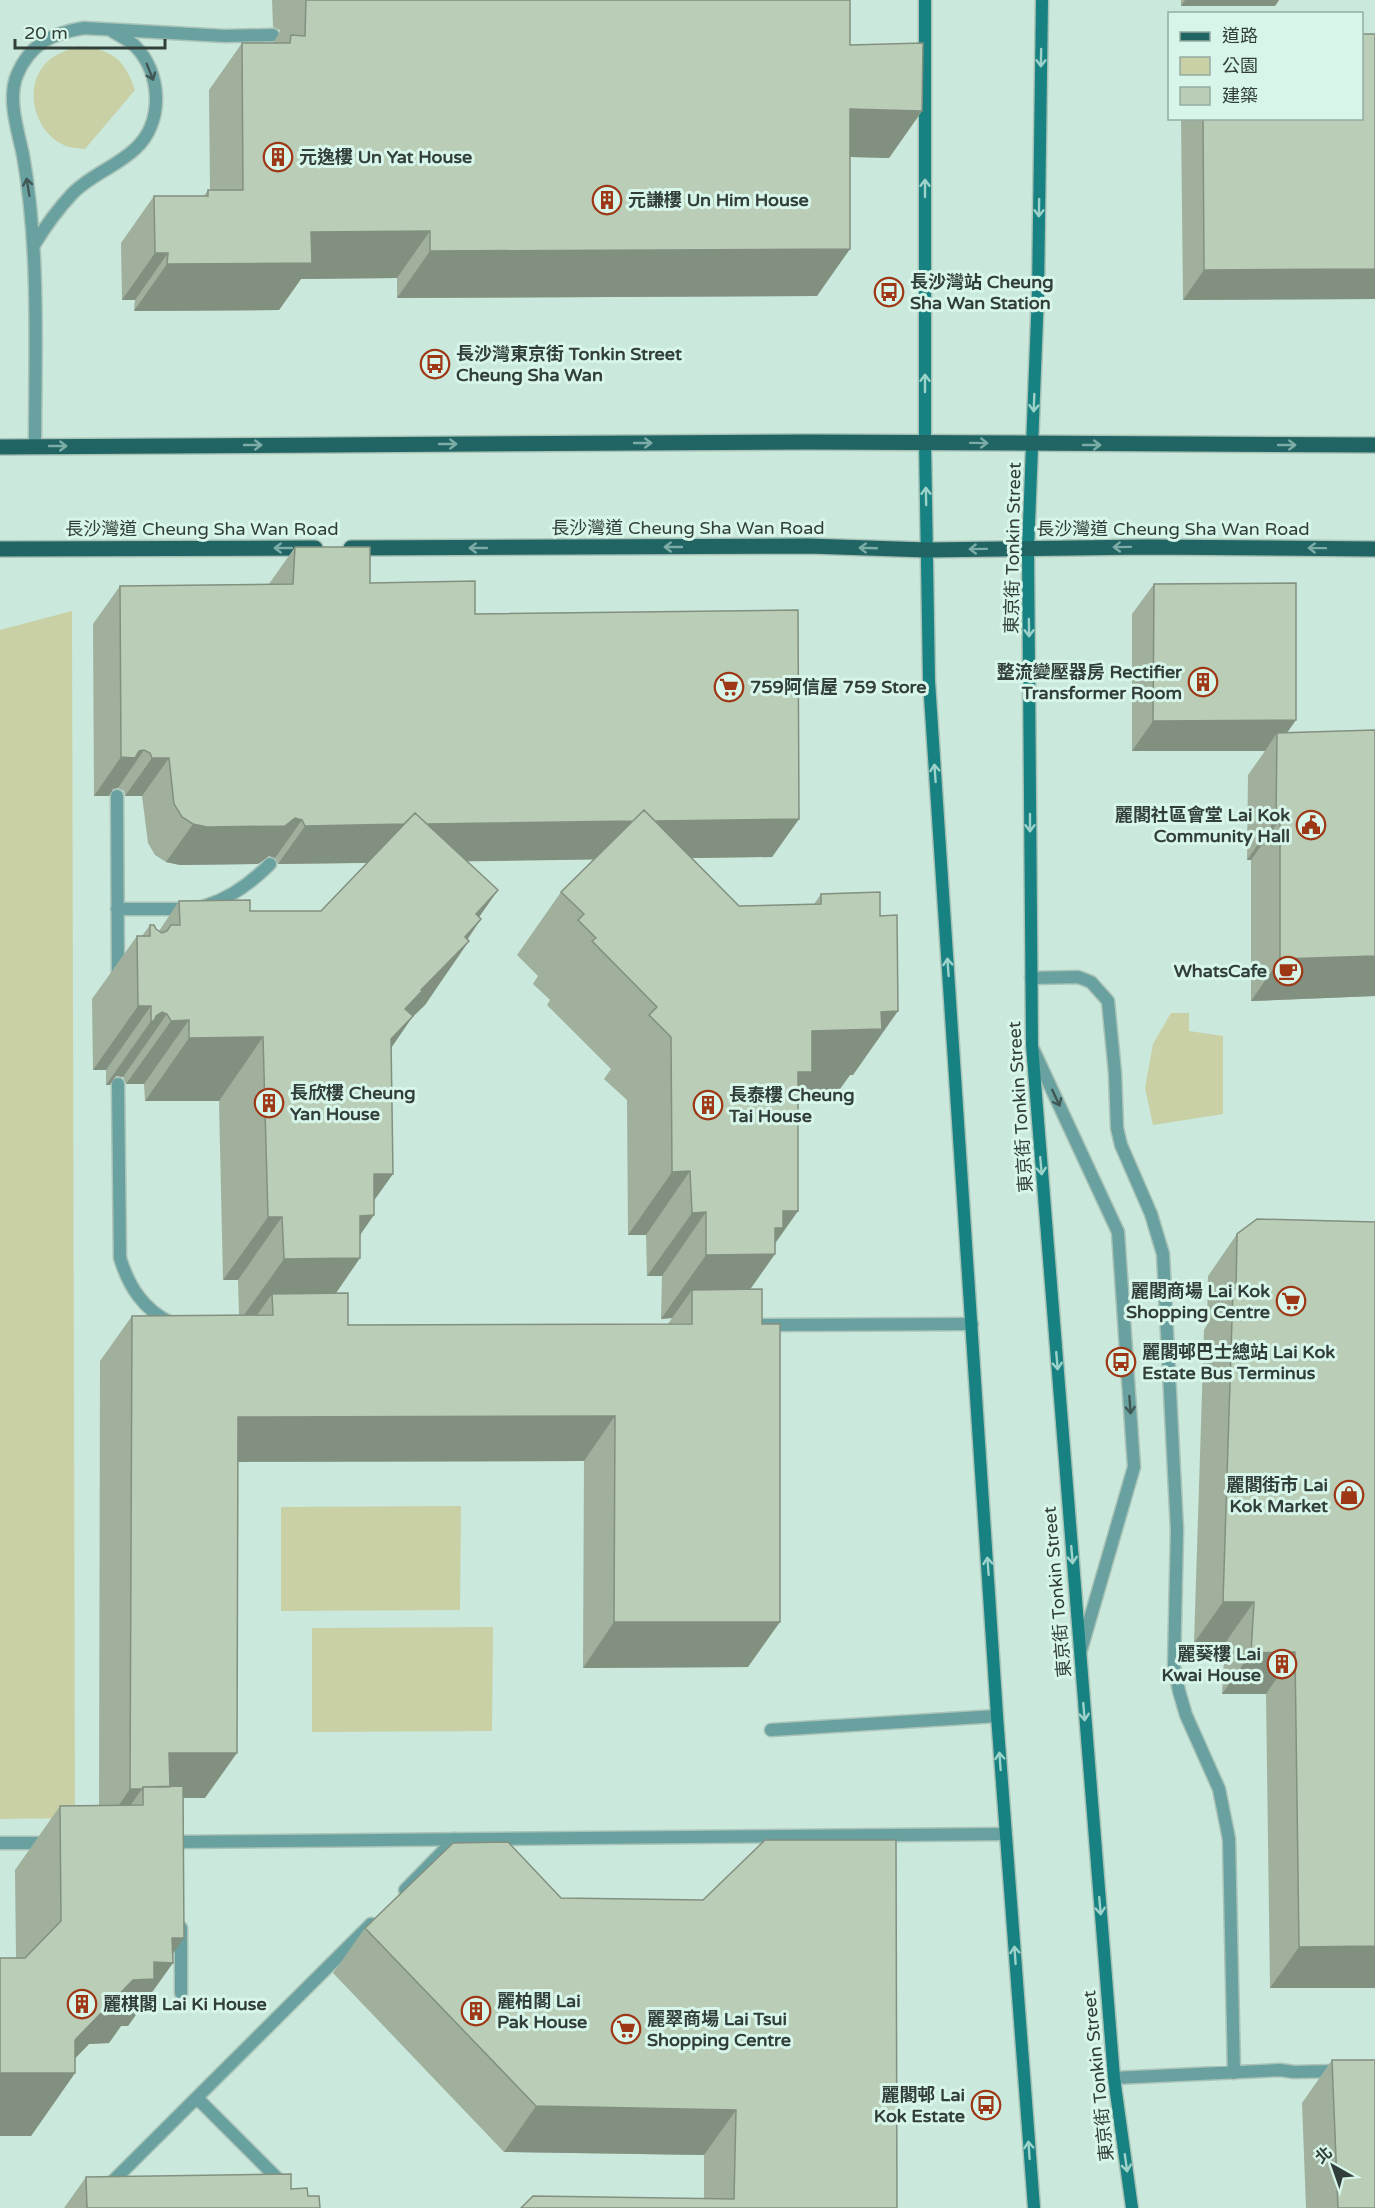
<svg xmlns="http://www.w3.org/2000/svg" width="1375" height="2208" viewBox="0 0 1375 2208" font-family="'Varela Round','Noto Sans TC',sans-serif">
<style>
.green{fill:#c9d0a6}
.lines{fill:none;stroke-linecap:round;stroke-linejoin:round}
.service-casing{stroke:#a9c3b7;stroke-width:15}
.secondary-casing{stroke:#a9c3b7;stroke-width:15}
.primary-casing{stroke:#a9c3b7;stroke-width:18}
.service{stroke:#69a1a0;stroke-width:12}
.secondary{stroke:#178281;stroke-width:12}
.primary{stroke:#206464;stroke-width:15}
.wall{fill:#a0b09d;fill-rule:evenodd}
.shaded-wall{fill:#829080}
.building{fill:#bacdb7;stroke:#829080;stroke-width:1.5}
.oneway{stroke:#9dd2ca}
.oneway2{stroke:#405753}
.oneway3{stroke:#7caca6}
.labels{text-anchor:middle;stroke-width:6;stroke-linejoin:round;paint-order:stroke}
.poi-label{font-size:18px;font-weight:bold;fill:#323e39;stroke:#d7f5e9;text-anchor:start}
.street-label{font-size:18px;fill:#323e39;stroke:#d7f5e9}
</style>
<rect width="100%" height="100%" fill="#cae8db"/>
<!-- green -->
<path class="green" d="M79,46C112,50 124,58 135,90L85,149C79,148 72,148 66,146C35,134 22,88 46,63C55,54 67,50 79,46Z
M72,611L75,1818L0,1819V630Z
M1171,1013H1189V1031L1223,1036V1114L1153,1125L1145,1088L1153,1044Z
M461,1506L460,1610L281,1611V1507Z
M493,1627L492,1731L312,1732V1628Z"/>
<g class="lines">
<!-- service casing -->
<g class="service-casing">
<path id="service" d="M34,245C45,227 57,210 72,194C90,175 116,167 135,149C164,123 162,73 135,46C129,40 120,36 112,31
M35,447C35,350 40,251 23,155C18,131 7,99 17,75C30,44 52,33 84,28L225,36L273,35
M117,796L118,977
M205,906C231,898 251,883 270,864
M117,909H188
M1031,978L1078,977L1091,982L1108,1001L1115,1073L1117,1128L1121,1145L1151,1214L1163,1254L1177,1530L1174,1667L1179,1691L1186,1715L1219,1789L1229,1839L1234,2073
M1033,1049L1118,1232L1134,1467L1081,1650
M118,1084L120,1258C129,1287 143,1309 171,1323
M764,1325L972,1324
M771,1730L997,1716
M167,1842L1005,1834
M0,1843H50
M405,1890L455,1839
M181,1993V1928
M1114,2078L1280,2070L1294,2072L1338,2071
M197,2098L283,2184
M107,2187L371,1924"/>
</g>
<!-- secondary casing -->
<g class="secondary-casing">
<path id="secondary" d="M925,0V442L929,681L997,1716L1034,2208
M1042,0L1038,293L1028,549L1032,1045L1114,2078L1132,2208"/>
</g>
<!-- primary casing -->
<g class="primary-casing">
<path id="primary" d="M0,447L807,442L1375,445
M351,548L808,546L927,550L1147,547L1375,549
M0,549L315,548"/>
</g>
<!-- service -->
<use href="#service" class="service"/>
<!-- secondary -->
<use href="#secondary" class="secondary"/>
<!-- primary -->
<use href="#primary" class="primary"/>
</g>
<!-- wall -->
<path class="wall" d="M272,0H850V45L922,111L889,158L850,157L817,296L397,298V278L301,279L279,310L134,311L135,300H122L121,243L154,196H204L208,190H210L209,90L242,43H273L280,32V30L273,27Z
M1181,0H1279L1275,6H1181Z
M1375,34V299L1183,300L1181,118H1362Z
M295,547L370,583L475,614L799,819L772,857L692,858L739,906L814,904L821,894L853,1075H850L837,1093L798,1094V1211L775,1244V1254L750,1289L748,1667L583,1668L584,1461L238,1462L205,1798H183L173,1954L128,2026H121L109,2043L89,2044L75,2058V2073L31,2136H0V1958H16L15,1870L60,1806H99L100,1361L132,1316L239,1315L238,1280H223L219,1101H145L144,1084H126L123,1077L117,1076L115,1077L110,1085H106V1070H93L92,999L137,936H142L150,925L159,931L179,901L250,911H321L367,863L278,864L275,858L269,856L258,864L180,865L166,862L155,855L148,843L142,796H125L124,791L118,788L113,789L109,796H94L93,624L120,586L269,584ZM594,859L561,892L517,955L538,976L533,984L550,1000L547,1005L611,1069L604,1079L627,1100L628,1235H646L647,1276H662L661,1319L672,1318L668,1324L348,1325L336,1293L360,1258V1236L374,1200L391,1048L413,1016L425,1005L481,919L479,917L498,890L467,861Z
M1154,584L1287,733L1375,730V996L1251,1001V860H1247L1248,775L1265,751H1132V614Z
M1375,1222V1988H1270L1266,1694H1222L1225,1643H1194L1204,1330L1207,1325L1208,1276L1237,1234Z
M561,1898L897,2208L704,2199V2155L504,2152L333,1973L365,1928Z
M1332,2060L1375,2208H1306L1302,2103Z
M86,2177L291,2189L308,2196L320,2208H64Z"/>
<!-- shaded-wall -->
<path class="shaded-wall" d="M1185,0H1279L1275,6H1181Z
M850,109L922,111L889,158L817,156Z
M430,231L397,278L301,279L279,310L134,311L167,264L311,232Z
M850,249L817,296L397,298L430,251Z
M155,253H168L135,300H122Z
M1375,269V299L1183,300L1204,270Z
M1296,720L1277,747V733L1265,751H1132L1153,721Z
M144,750L118,788L113,789L109,796H94L121,757Z
M152,758H169L142,796H125Z
M295,818L302,820L275,858L269,856L258,864L180,865L166,862L193,824Z
M799,819L772,857L278,864L305,826Z
M1276,819H1280L1251,860H1247Z
M498,890L453,954L476,914Z
M481,919L458,952L469,941L425,1005L385,1044L405,1009L465,937Z
M1375,956V996L1251,1001L1280,959Z
M138,1006H151L106,1070H93Z
M898,1011L853,1075H850L837,1093L796,1094L767,1135L812,1031L881,1012Z
M162,1012L167,1014L123,1077L117,1076L115,1077L110,1085H106L151,1021L156,1016Z
M413,1016L369,1080L391,1039Z
M189,1020L144,1084H126L171,1021Z
M263,1037L219,1101H145L189,1038Z
M690,1171L646,1235H628L672,1172Z
M374,1174H393L363,1216L374,1215L344,1258H360L316,1322L272,1294L252,1322H239L284,1259Z
M783,1211H798L767,1254H775L730,1318L692,1290L672,1318L661,1319L706,1255Z
M706,1212L662,1276H647L692,1213Z
M268,1217H282L238,1280H223Z
M615,1416L584,1461L206,1462L238,1417Z
M1223,1602H1254L1225,1643H1194Z
M614,1622H780L748,1667L583,1668Z
M1295,1652L1266,1694H1222L1251,1653Z
M169,1753H237L205,1798H163L143,1805Z
M130,1789H142L110,1834H99Z
M172,1938H184L167,1962L173,1963L128,2026H121L109,2043L89,2044L61,2073H75L31,2136H0V2073L75,2040Z
M1375,1946V1988H1270L1299,1947Z
M536,2106L736,2110L704,2155L504,2152Z"/>
<!-- building -->
<path class="building" d="M306,0H850V45L923,43L922,111L850,109V249L430,251V231L311,232L312,263L167,264L168,253H155L154,196H208V190H243L242,43H290L291,35L305,36Z
M1362,34H1375V269L1204,270L1203,118H1362Z
M295,547H370V583L475,581V614L798,610L799,819L655,821L644,810L633,821L427,824L415,813L404,824L305,826L302,820L295,818L285,826L207,827L193,824L182,817L174,804L169,758H152L150,753L144,750L139,751L135,758L121,757L120,586L293,584Z
M1296,583V720L1153,721L1154,584Z
M1375,730V956L1280,959V819H1276L1277,733Z
M644,810L739,906L821,904V894L880,892V916L897,915L898,1011L881,1012L882,1029L812,1031V1072H798V1211H783V1228H775V1254L706,1255V1212L692,1213L690,1171L672,1172L671,1037L649,1015L657,1007L592,941L596,938L578,920L584,914L561,892Z
M415,813L498,890L476,914L481,919L465,937L469,941L421,990L422,991L405,1009L413,1016L391,1039L393,1174H374V1215L360,1216V1258L284,1259L282,1217H268L263,1037L189,1038V1020L171,1021L167,1014L162,1012L156,1016L154,1021H151V1006H138L137,936H150V925H154L156,929L162,933L167,931L171,925H180L179,901L250,900V911H321Z
M1257,1219L1375,1222V1946L1299,1947L1295,1652L1251,1653L1254,1602H1223L1233,1288L1236,1289L1237,1234Z
M762,1289V1324H780V1622H614L615,1416L238,1417L237,1753H169L170,1787H143L142,1789H130L132,1316L273,1315L272,1294L348,1293V1325L692,1324V1290Z
M183,1786L184,1938H172L173,1963L154,1962V1979L133,1980L75,2040V2073H0V1958H25L61,1921L60,1806L143,1805V1787Z
M765,1840H896L897,2208H521L533,2196L734,2199L736,2110L536,2106L365,1928L453,1843L508,1842L561,1898L703,1900Z
M1332,2060H1375V2208H1338Z
M291,2174V2189L307,2188L308,2196H319L320,2208H87L86,2177Z"/>
<!-- one-way arrows -->
<defs><path id="oneway-shaft" d="M-6 0H5M1.5-3L5.5 0L1.5 3" fill="none" stroke-width="1.6" stroke-linecap="round" stroke-linejoin="round" transform="scale(1.5)"/></defs>
<g class="oneway">
<use href="#oneway-shaft" transform="translate(1041 58) rotate(91)"/>
<use href="#oneway-shaft" transform="translate(925 188) rotate(-90)"/>
<use href="#oneway-shaft" transform="translate(1039 208) rotate(91)"/>
<use href="#oneway-shaft" transform="translate(925 383) rotate(-90)"/>
<use href="#oneway-shaft" transform="translate(1034 403) rotate(92)"/>
<use href="#oneway-shaft" transform="translate(926 496) rotate(-91)"/>
<use href="#oneway-shaft" transform="translate(1029 628) rotate(89)"/>
<use href="#oneway-shaft" transform="translate(935 773) rotate(-94)"/>
<use href="#oneway-shaft" transform="translate(1030 823) rotate(90)"/>
<use href="#oneway-shaft" transform="translate(948 967) rotate(-94)"/>
<use href="#oneway-shaft" transform="translate(1041 1166) rotate(85)"/>
<use href="#oneway-shaft" transform="translate(1057 1361) rotate(85)"/>
<use href="#oneway-shaft" transform="translate(1072 1555) rotate(85)"/>
<use href="#oneway-shaft" transform="translate(988 1566) rotate(-94)"/>
<use href="#oneway-shaft" transform="translate(1084 1712) rotate(85)"/>
<use href="#oneway-shaft" transform="translate(1000 1761) rotate(-94)"/>
<use href="#oneway-shaft" transform="translate(1100 1906) rotate(85)"/>
<use href="#oneway-shaft" transform="translate(1015 1955) rotate(-94)"/>
<use href="#oneway-shaft" transform="translate(1029 2150) rotate(-94)"/>
<use href="#oneway-shaft" transform="translate(1126 2163) rotate(82)"/>
</g>
<g class="oneway2">
<use href="#oneway-shaft" transform="translate(150 72) rotate(68)"/>
<use href="#oneway-shaft" transform="translate(28 187) rotate(-99)"/>
<use href="#oneway-shaft" transform="translate(1056 1098) rotate(65)"/>
<use href="#oneway-shaft" transform="translate(1130 1405) rotate(86)"/>
</g>
<g class="oneway3">
<use href="#oneway-shaft" transform="translate(643 443)"/>
<use href="#oneway-shaft" transform="translate(979 443) rotate(1)"/>
<use href="#oneway-shaft" transform="translate(448 444)"/>
<use href="#oneway-shaft" transform="translate(253 445)"/>
<use href="#oneway-shaft" transform="translate(1092 445)"/>
<use href="#oneway-shaft" transform="translate(1287 445)"/>
<use href="#oneway-shaft" transform="translate(58 446)"/>
<use href="#oneway-shaft" transform="translate(673 547) rotate(180)"/>
<use href="#oneway-shaft" transform="translate(1122 547) rotate(179)"/>
<use href="#oneway-shaft" transform="translate(283 548) rotate(180)"/>
<use href="#oneway-shaft" transform="translate(478 548) rotate(180)"/>
<use href="#oneway-shaft" transform="translate(868 548) rotate(-178)"/>
<use href="#oneway-shaft" transform="translate(1317 548) rotate(-179)"/>
<use href="#oneway-shaft" transform="translate(978 549) rotate(179)"/>
</g>
<!-- icons -->
<defs>
<g id="building-ring" transform="scale(1.5)"><circle r="9.5" fill="#d7f5e9" stroke="#9e3715" stroke-width="1.5"/><path d="M-4-6H4V6H1V3H-1V6H-4ZM-2.5-4.3h1.7v1.8h-1.7ZM.8-4.3h1.7v1.8H.8ZM-2.5-1h1.7V.8h-1.7ZM.8-1h1.7V.8H.8Z" fill="#9e3715"/></g>
<g id="bus-ring" transform="scale(1.5)"><circle r="9.5" fill="#d7f5e9" stroke="#9e3715" stroke-width="1.5"/><path d="M-5-6H5V4H4V6H2V4H-2V6H-4V4H-5ZM-3.5-4V0h7V-4ZM-3.5 1.2v1.5H-2V1.2ZM2 1.2v1.5H3.5V1.2Z" fill="#9e3715"/></g>
<g id="supermarket-ring" transform="scale(1.5)"><circle r="9.5" fill="#d7f5e9" stroke="#9e3715" stroke-width="1.5"/><path d="M-6-5.5h2.5l.6 2H6L4.5 2H-2.5L-4.4-4H-6ZM-1.5 3.2a1.3 1.3 0 1 0 .1 0ZM3 3.2a1.3 1.3 0 1 0 .1 0Z" fill="#9e3715"/></g>
<g id="civic-ring" transform="scale(1.5)"><circle r="9.5" fill="#d7f5e9" stroke="#9e3715" stroke-width="1.5"/><path d="M-.6-6.5H3V-4.5H.6V-3L4-1V1h2V6H-6V1h2V-1L-.6-3ZM-1.2 2.5V6h2.4V2.5Z" fill="#9e3715"/></g>
<g id="cafe-ring" transform="scale(1.5)"><circle r="9.5" fill="#d7f5e9" stroke="#9e3715" stroke-width="1.5"/><path d="M-5.5-4.5H6V0H3Q3 3.5 0 3.5H-2.5Q-5.5 3.5-5.5 0ZM3-3.2v2h1.7v-2ZM-6 4.5H4V6H-6Z" fill="#9e3715"/></g>
<g id="shop-ring" transform="scale(1.5)"><circle r="9.5" fill="#d7f5e9" stroke="#9e3715" stroke-width="1.5"/><path d="M-5-2.5h2.3a2.7 3.5 0 0 1 5.4 0H5L5.5 6h-11ZM-1.5-2.5h3a1.5 2.3 0 0 0-3 0Z" fill="#9e3715"/></g>
</defs>
<g fill-rule="evenodd">
<use href="#building-ring" x="278" y="157"/>
<use href="#building-ring" x="607" y="200"/>
<use href="#bus-ring" x="889" y="292"/>
<use href="#bus-ring" x="435" y="364"/>
<use href="#building-ring" x="1203" y="682"/>
<use href="#supermarket-ring" x="729" y="687"/>
<use href="#civic-ring" x="1311" y="825"/>
<use href="#cafe-ring" x="1288" y="971"/>
<use href="#building-ring" x="269" y="1103"/>
<use href="#building-ring" x="708" y="1105"/>
<use href="#supermarket-ring" x="1291" y="1301"/>
<use href="#bus-ring" x="1121" y="1362"/>
<use href="#shop-ring" x="1349" y="1495"/>
<use href="#building-ring" x="1282" y="1664"/>
<use href="#building-ring" x="82" y="2004"/>
<use href="#building-ring" x="476" y="2011"/>
<use href="#supermarket-ring" x="626" y="2029"/>
<use href="#bus-ring" x="986" y="2105"/>
</g>
<g class="labels">
<!-- poi labels -->
<g class="poi-label">
<text x="299" y="163">元逸樓 Un Yat House</text>
<text x="628" y="206">元謙樓 Un Him House</text>
<text x="910" y="288">長沙灣站 Cheung<tspan x="910" dy="21">Sha Wan Station</tspan></text>
<text x="456" y="360">長沙灣東京街 Tonkin Street<tspan x="456" dy="21">Cheung Sha Wan</tspan></text>
<text x="1182" y="678" text-anchor="end">整流變壓器房 Rectifier<tspan x="1182" dy="21">Transformer Room</tspan></text>
<text x="750" y="693">759阿信屋 759 Store</text>
<text x="1290" y="821" text-anchor="end">麗閣社區會堂 Lai Kok<tspan x="1290" dy="21">Community Hall</tspan></text>
<text x="1267" y="977" text-anchor="end">WhatsCafe</text>
<text x="290" y="1099">長欣樓 Cheung<tspan x="290" dy="21">Yan House</tspan></text>
<text x="729" y="1101">長泰樓 Cheung<tspan x="729" dy="21">Tai House</tspan></text>
<text x="1270" y="1297" text-anchor="end">麗閣商場 Lai Kok<tspan x="1270" dy="21">Shopping Centre</tspan></text>
<text x="1142" y="1358">麗閣邨巴士總站 Lai Kok<tspan x="1142" dy="21">Estate Bus Terminus</tspan></text>
<text x="1328" y="1491" text-anchor="end">麗閣街市 Lai<tspan x="1328" dy="21">Kok Market</tspan></text>
<text x="1261" y="1660" text-anchor="end">麗葵樓 Lai<tspan x="1261" dy="21">Kwai House</tspan></text>
<text x="497" y="2007">麗柏閣 Lai<tspan x="497" dy="21">Pak House</tspan></text>
<text x="103" y="2010">麗棋閣 Lai Ki House</text>
<text x="647" y="2025">麗翠商場 Lai Tsui<tspan x="647" dy="21">Shopping Centre</tspan></text>
<text x="965" y="2101" text-anchor="end">麗閣邨 Lai<tspan x="965" dy="21">Kok Estate</tspan></text>
</g>
<!-- street labels -->
<g class="street-label">
<text x="688" y="534">長沙灣道 Cheung Sha Wan Road</text>
<text x="202" y="535">長沙灣道 Cheung Sha Wan Road</text>
<text x="1173" y="535">長沙灣道 Cheung Sha Wan Road</text>
<text transform="translate(1013 548) rotate(-89)" y="6">東京街 Tonkin Street</text>
<text transform="translate(1020 1107) rotate(-94)" y="6">東京街 Tonkin Street</text>
<text transform="translate(1057 1592) rotate(-95)" y="6">東京街 Tonkin Street</text>
<text transform="translate(1098 2076) rotate(-96)" y="6">東京街 Tonkin Street</text>
</g>
</g>
<!-- legend -->
<rect x="1168" y="12" width="195" height="108" fill="#d7f5e9" stroke="#95aca3" stroke-width="1.5"/>
<rect x="1180" y="32" width="30" height="9" fill="#206464" stroke="#95aca3" stroke-width="1.5"/>
<text x="1222" y="42" font-size="18" fill="#323e39">道路</text>
<rect x="1180" y="57" width="30" height="18" fill="#c9d0a6" stroke="#95aca3" stroke-width="1.5"/>
<text x="1222" y="72" font-size="18" fill="#323e39">公園</text>
<rect x="1180" y="87" width="30" height="18" fill="#bacdb7" stroke="#95aca3" stroke-width="1.5"/>
<text x="1222" y="102" font-size="18" fill="#323e39">建築</text>
<!-- north arrow -->
<g transform="translate(1333 2166) rotate(320)" stroke="#d7f5e9" stroke-width="4.5" paint-order="stroke">
<path d="M0-4.5L10 22L0 15L-10 22Z" fill="#323e39"/>
<text y="-9" font-size="16" font-weight="bold" text-anchor="middle" fill="#323e39">北</text>
</g>
<!-- scale -->
<path d="M15 39v9h150v-9" fill="none" stroke="#323e39" stroke-width="3"/>
<text x="24" y="39" font-size="18" fill="#323e39" stroke="#d7f5e9" stroke-width="4.5" paint-order="stroke">20 m</text>
</svg>
